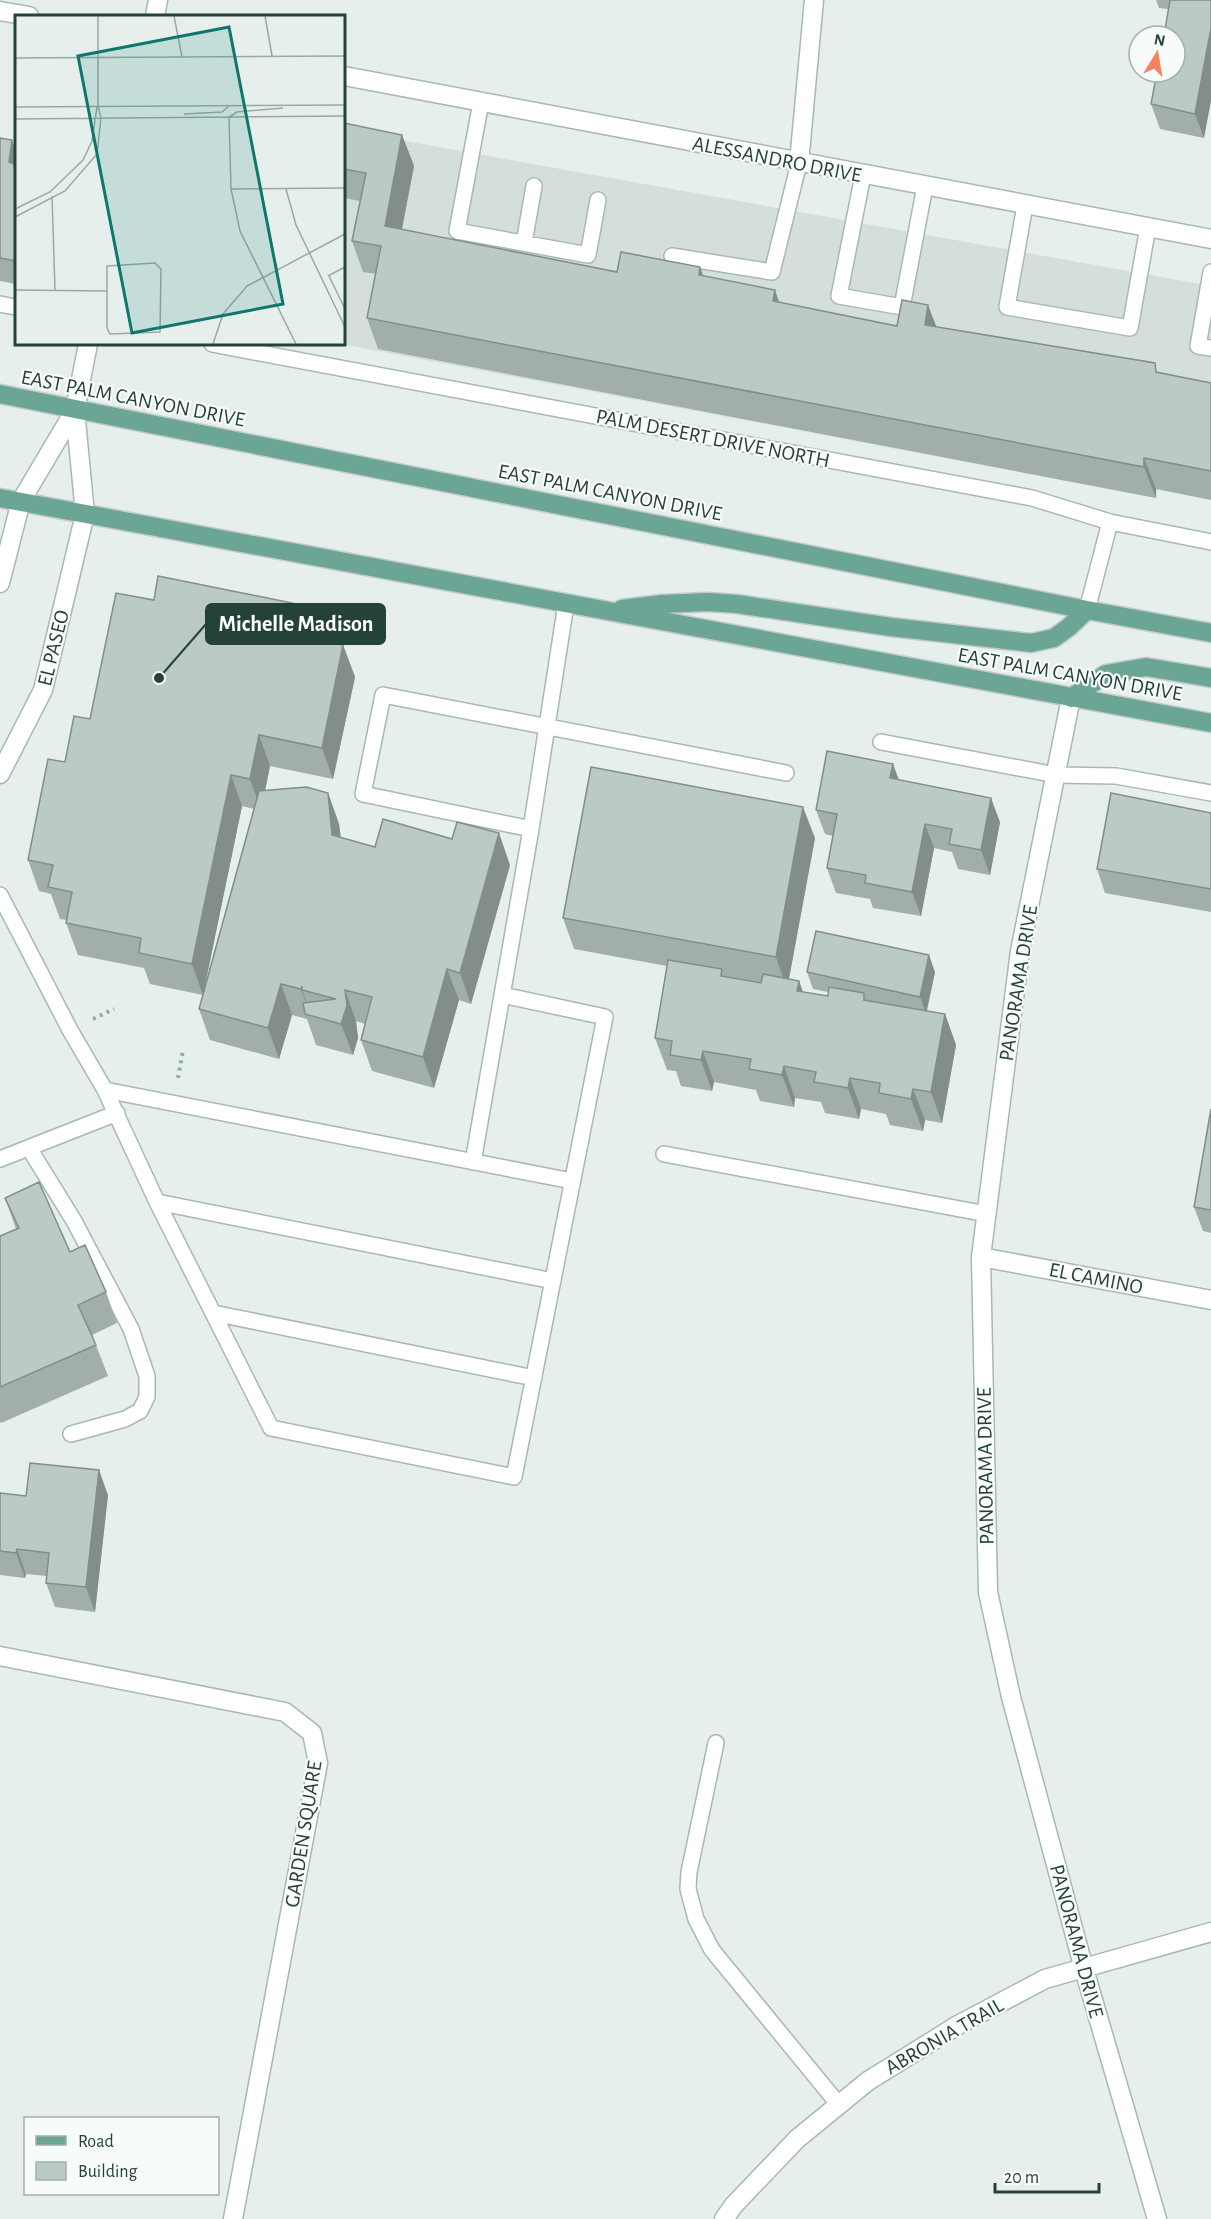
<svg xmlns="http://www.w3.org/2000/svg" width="1211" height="2219" viewBox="0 0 1211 2219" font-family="'Alegreya Sans',sans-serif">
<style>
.built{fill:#d4dfda}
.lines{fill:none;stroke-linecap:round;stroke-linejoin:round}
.service-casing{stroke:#a8b8b2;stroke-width:18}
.minor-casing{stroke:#a8b8b2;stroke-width:21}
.tertiary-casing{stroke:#a8b8b2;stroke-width:21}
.primary-casing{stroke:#c2cac8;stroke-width:21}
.path{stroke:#86b3a5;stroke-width:4;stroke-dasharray:3 4.5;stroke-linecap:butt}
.service{stroke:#fff;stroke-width:15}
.minor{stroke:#fff;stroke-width:18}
.tertiary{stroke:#fff;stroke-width:18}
.primary{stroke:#6aa596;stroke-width:18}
.wall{fill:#a1aea9;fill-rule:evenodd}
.shaded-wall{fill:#838d89}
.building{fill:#bbcac4;stroke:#838d89;stroke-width:1.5}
.labels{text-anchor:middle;stroke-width:4.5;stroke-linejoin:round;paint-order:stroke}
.street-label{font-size:21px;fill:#24423a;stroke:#f7fbf9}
.inset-road{fill:none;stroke:#98aaa4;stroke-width:1.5}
.view{fill:#0f766e;fill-opacity:0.15;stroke:#0f766e;stroke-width:3}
.inset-edge{fill:none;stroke:#24423a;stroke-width:3}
.leader{fill:none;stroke:#24423a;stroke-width:2}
.callout-dot{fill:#24423a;stroke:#f7fbf9;stroke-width:2}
.callout{fill:#24423a;stroke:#24423a;stroke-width:2}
.callout-label{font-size:22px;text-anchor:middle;font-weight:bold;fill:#fff}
</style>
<rect width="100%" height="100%" fill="#e6efeb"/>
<!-- built -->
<path class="built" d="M344,130L1211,286V496L1158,487L1156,498L341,344H344Z"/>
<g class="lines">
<!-- service casing -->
<g class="service-casing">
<path id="service" d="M481,102L457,231L588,255L598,200
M863,175L839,296L902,307L925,186
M1025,205L1007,307L1130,328L1148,227
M524,243L534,186
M672,256L772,272L799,163
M1211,272L1198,346L1211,348
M0,304L16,307
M212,344L1032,498L1110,522L1211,542
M1087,610L1110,522
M881,742L1056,775L1116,776L1211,793
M531,829L363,794L383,695L786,773
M0,895L70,1030L105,1090L572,1181
M105,1090L157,1202L271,1428L514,1477L605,1017L502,995
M29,1148L74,1221L131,1329L147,1376V1397L140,1411L125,1419L71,1434
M664,1154L987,1214
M0,1159L117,1113
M473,1162L531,829L566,604
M157,1202L553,1281
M213,1313L534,1378
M716,1743L689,1872L688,1889L696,1919L712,1950L839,2105"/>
</g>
<!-- minor casing -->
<g class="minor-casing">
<path id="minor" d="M0,11L29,16
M155,16L158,0
M344,76L1211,239
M799,163L814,0
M75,410L88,344
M1071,698L1020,951L981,1257L988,1592L1011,1697L1084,1969L1157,2219
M981,1257L1211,1300
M0,1656L285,1712L312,1733L318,1763L233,2219
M724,2219L734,2205L797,2139L868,2081L958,2025L1045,1979L1211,1932"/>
</g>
<!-- tertiary casing -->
<g class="tertiary-casing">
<path id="tertiary" d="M0,583L21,501L75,410
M0,774L43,690L85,514L75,410"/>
</g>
<!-- primary casing -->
<g class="primary-casing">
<path id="primary" d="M0,394L1087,610L1211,633
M0,498L1211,723
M622,609L662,604L708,602L737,604L891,627L1031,643L1054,638L1069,627L1087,610
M1071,698L1106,674L1146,667L1211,678"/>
</g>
<!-- path -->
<path class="path" d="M93,1019L114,1009
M178,1078L183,1050"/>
<!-- service -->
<use href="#service" class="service"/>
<!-- minor -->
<use href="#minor" class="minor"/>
<!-- tertiary -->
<use href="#tertiary" class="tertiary"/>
<!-- primary -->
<use href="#primary" class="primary"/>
</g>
<!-- wall -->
<path class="wall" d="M1156,0H1211L1204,138L1160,129L1151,104L1169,9L1159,8Z
M344,123L402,135L414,166L402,230L617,272L703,276L779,303L897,326L936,327L1211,383V500L1156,489V498L378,349L367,318L376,274L363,272L352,241L360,201L344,198Z
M0,138L12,140L16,152V284L0,281Z
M154,600L307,606L313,623L326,626L332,643L343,645L355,677L333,779L270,766L265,791L328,793L339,824L341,838L375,847L510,865L471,1004L459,1000L434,1088L372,1071L361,1040L365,1024L356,1021L358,1038L353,1055L316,1045L307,1019L292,1015L279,1059L210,1040L199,1009L203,995L150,984L144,968L78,955L66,923L67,920L60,919L51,894L39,891L28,860L65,762L90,719ZM242,806L254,809L205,985Z
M899,780L1000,822L990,875L958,869L952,852L934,848L921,916L873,908L870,899L836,893L827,868L833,836L825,834L816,810Z
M1211,813V912L1105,893L1097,869Z
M815,838L789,979L799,981L803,992L828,996V992L813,989L807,972H935L927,1011L945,1014L956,1045L942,1123L925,1120L923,1131L890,1125L886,1114L861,1109L859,1119L825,1113L821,1102L795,1098L794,1107L760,1101L756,1090L714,1082L712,1091L681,1086L676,1071L667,1070L655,1038L667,966L574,949L563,918Z
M1211,1109V1233L1203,1231L1194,1207Z
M5,1198L70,1252L106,1292L117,1323L92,1335L108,1376L1,1423L0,1421V1236L16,1229Z
M0,1493L26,1496L108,1495L95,1612L55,1607L46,1583L47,1576L26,1574L25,1578L0,1575Z"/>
<!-- shaded-wall -->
<path class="shaded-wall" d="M1211,28V101L1204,138L1195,114Z
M402,135L414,166L396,258L385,226Z
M12,140L16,152V183L9,162Z
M700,267L712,299L699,275Z
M775,290L786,322L773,301Z
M928,305L940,336L925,325Z
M1144,458L1156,489V498L1144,467Z
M307,606L318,638L304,621Z
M326,626L338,657L323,641Z
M343,645L355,677L333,779L322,748Z
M259,735L270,766L261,810L250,779Z
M893,764L902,788L890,778Z
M231,775L242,806L203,995L192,964Z
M328,793L339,824L344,867L332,835Z
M991,798L1000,822L990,875L981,850Z
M803,807L815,838L787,989L776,957Z
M925,824L934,848L921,916L912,892Z
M499,833L510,865L471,1004L460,973Z
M929,955L935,972L926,1013L920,997Z
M447,969L459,1000L434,1088L423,1057Z
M799,981L810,1012L797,991Z
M281,984L292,1015L279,1059L268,1028Z
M302,986V990L311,1015H310L301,989Z
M345,990L356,1021L358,1038L353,1055L341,1024Z
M945,1014L956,1045L942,1123L931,1092Z
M703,1051L714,1082L712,1091L701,1060Z
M784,1066L795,1098L794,1107L782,1075Z
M850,1078L861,1109L859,1119L848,1088Z
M913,1089L925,1120L923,1131L911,1099Z
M99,1470L108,1495L95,1612L86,1587Z
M17,1549L26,1574L25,1578L16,1553Z"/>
<!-- building -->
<path class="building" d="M1170,0H1211V28L1195,114L1151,104L1157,72H1175V36H1164Z
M344,123L402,135L385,226L617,272L621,252L700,267L699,275L775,290L773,301L897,326L902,300L928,305L925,325L1155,363L1156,372L1211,383V471L1144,458V467L367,318L381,246L352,241L366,173L344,169Z
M0,138L12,140L9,162L14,164L15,171H16V261L0,258Z
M158,576L307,606L304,621L326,626L323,641L343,645L322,748L259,735L250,779L231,775L192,964L139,953L141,938L66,923L72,892L48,887L53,865L28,860L48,759L65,762L74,716L90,719L116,593L154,600Z
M827,751L893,764L890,778L991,798L981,850L949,844L952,829L925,824L912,892L865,883L866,875L827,868L837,814L816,810Z
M591,767L803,807L776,957L563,918Z
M306,787L328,793L332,835L375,847L383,819L452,839L457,822L499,833L460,973L447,969L423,1057L361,1040L372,997L345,990L347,1006L341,1024L305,1014L303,1003L336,999L302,990V986L301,989L281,984L268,1028L199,1009L259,791Z
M1111,793L1211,813V889L1097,869Z
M816,931L929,955L920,997L807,972Z
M668,960L722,969L721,976L761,983L763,974L799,981L797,991L828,996L829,987L864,993V1000L945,1014L931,1092L913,1089L911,1099L879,1093L880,1083L850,1078L848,1088L814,1082L816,1072L784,1066L782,1075L749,1069L751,1059L703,1051L701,1060L670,1055L672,1041L655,1038Z
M1211,1109V1210L1194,1207Z
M39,1182L70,1252L85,1245L106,1292L78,1305L96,1345L0,1387V1236L19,1228L5,1198Z
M30,1463L99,1470L86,1587L46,1583L49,1553L17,1549L16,1553L0,1551V1493L26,1496Z"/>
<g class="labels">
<!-- street labels -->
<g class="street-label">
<text transform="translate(777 159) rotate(11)" y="7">ALESSANDRO DRIVE</text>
<text transform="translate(133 398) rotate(11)" y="7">EAST PALM CANYON DRIVE</text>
<text transform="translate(713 438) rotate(11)" y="7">PALM DESERT DRIVE NORTH</text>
<text transform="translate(610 492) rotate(11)" y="7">EAST PALM CANYON DRIVE</text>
<text transform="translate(53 648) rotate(-76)" y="7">EL PASEO</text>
<text transform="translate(1070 674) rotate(10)" y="7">EAST PALM CANYON DRIVE</text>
<text transform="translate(1018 983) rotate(-81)" y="7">PANORAMA DRIVE</text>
<text transform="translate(1096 1278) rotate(11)" y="7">EL CAMINO</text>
<text transform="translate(985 1466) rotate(-91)" y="7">PANORAMA DRIVE</text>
<text transform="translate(303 1834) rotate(-81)" y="7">GARDEN SQUARE</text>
<text transform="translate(1077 1941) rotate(75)" y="7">PANORAMA DRIVE</text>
<text transform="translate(944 2036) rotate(-30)" y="7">ABRONIA TRAIL</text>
</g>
</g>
<!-- overview -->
<g transform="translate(15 15)">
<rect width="330" height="330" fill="#e6efeb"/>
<path class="inset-road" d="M159,1L167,42M250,1L257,41M0,43L330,41M0,92L330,90M169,99L207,97L214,91M214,102L216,174L225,216L281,329M214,102L222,97L268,93M0,104L330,101M216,174L330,173M271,174L281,210L330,312M37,181L40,275M0,194L35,177L68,145L77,126L82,92M0,202L50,176L82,139L86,103L83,91V1M140,248L146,254L145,317L95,319L92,313V251ZM313,261L330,252M314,261L330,294M0,275L92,276M198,329L208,299L232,271L330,219"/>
<path class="view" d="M214,12L268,289L117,318L63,41Z"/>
<rect width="330" height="330" class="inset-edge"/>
</g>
<!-- callouts -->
<path class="leader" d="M159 678L206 624"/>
<circle class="callout-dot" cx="159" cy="678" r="6"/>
<rect class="callout" x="206" y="604" width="179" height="40" rx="6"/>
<g class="callout-label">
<text x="296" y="631">Michelle Madison</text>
</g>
<!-- legend -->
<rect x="24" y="2117" width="195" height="78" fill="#f7fbf9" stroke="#a3b1ad" stroke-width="1.5"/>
<rect x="36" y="2136" width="30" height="9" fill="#6aa596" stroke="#a3b1ad" stroke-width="1.5"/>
<text x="78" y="2147" font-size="18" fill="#24423a">Road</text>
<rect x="36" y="2162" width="30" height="18" fill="#bbcac4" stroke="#a3b1ad" stroke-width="1.5"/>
<text x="78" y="2177" font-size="18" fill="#24423a">Building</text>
<!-- north arrow -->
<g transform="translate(1157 54) rotate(11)"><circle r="28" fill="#f7fbf9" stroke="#a3b1ad" stroke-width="1.5"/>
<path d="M0-4.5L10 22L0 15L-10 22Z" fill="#f4845f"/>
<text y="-9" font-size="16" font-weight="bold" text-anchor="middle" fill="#24423a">N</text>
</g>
<!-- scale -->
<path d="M995 2183v9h104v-9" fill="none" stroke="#24423a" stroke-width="3"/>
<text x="1004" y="2183" font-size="18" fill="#24423a" stroke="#f7fbf9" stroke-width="4.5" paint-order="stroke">20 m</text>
</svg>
